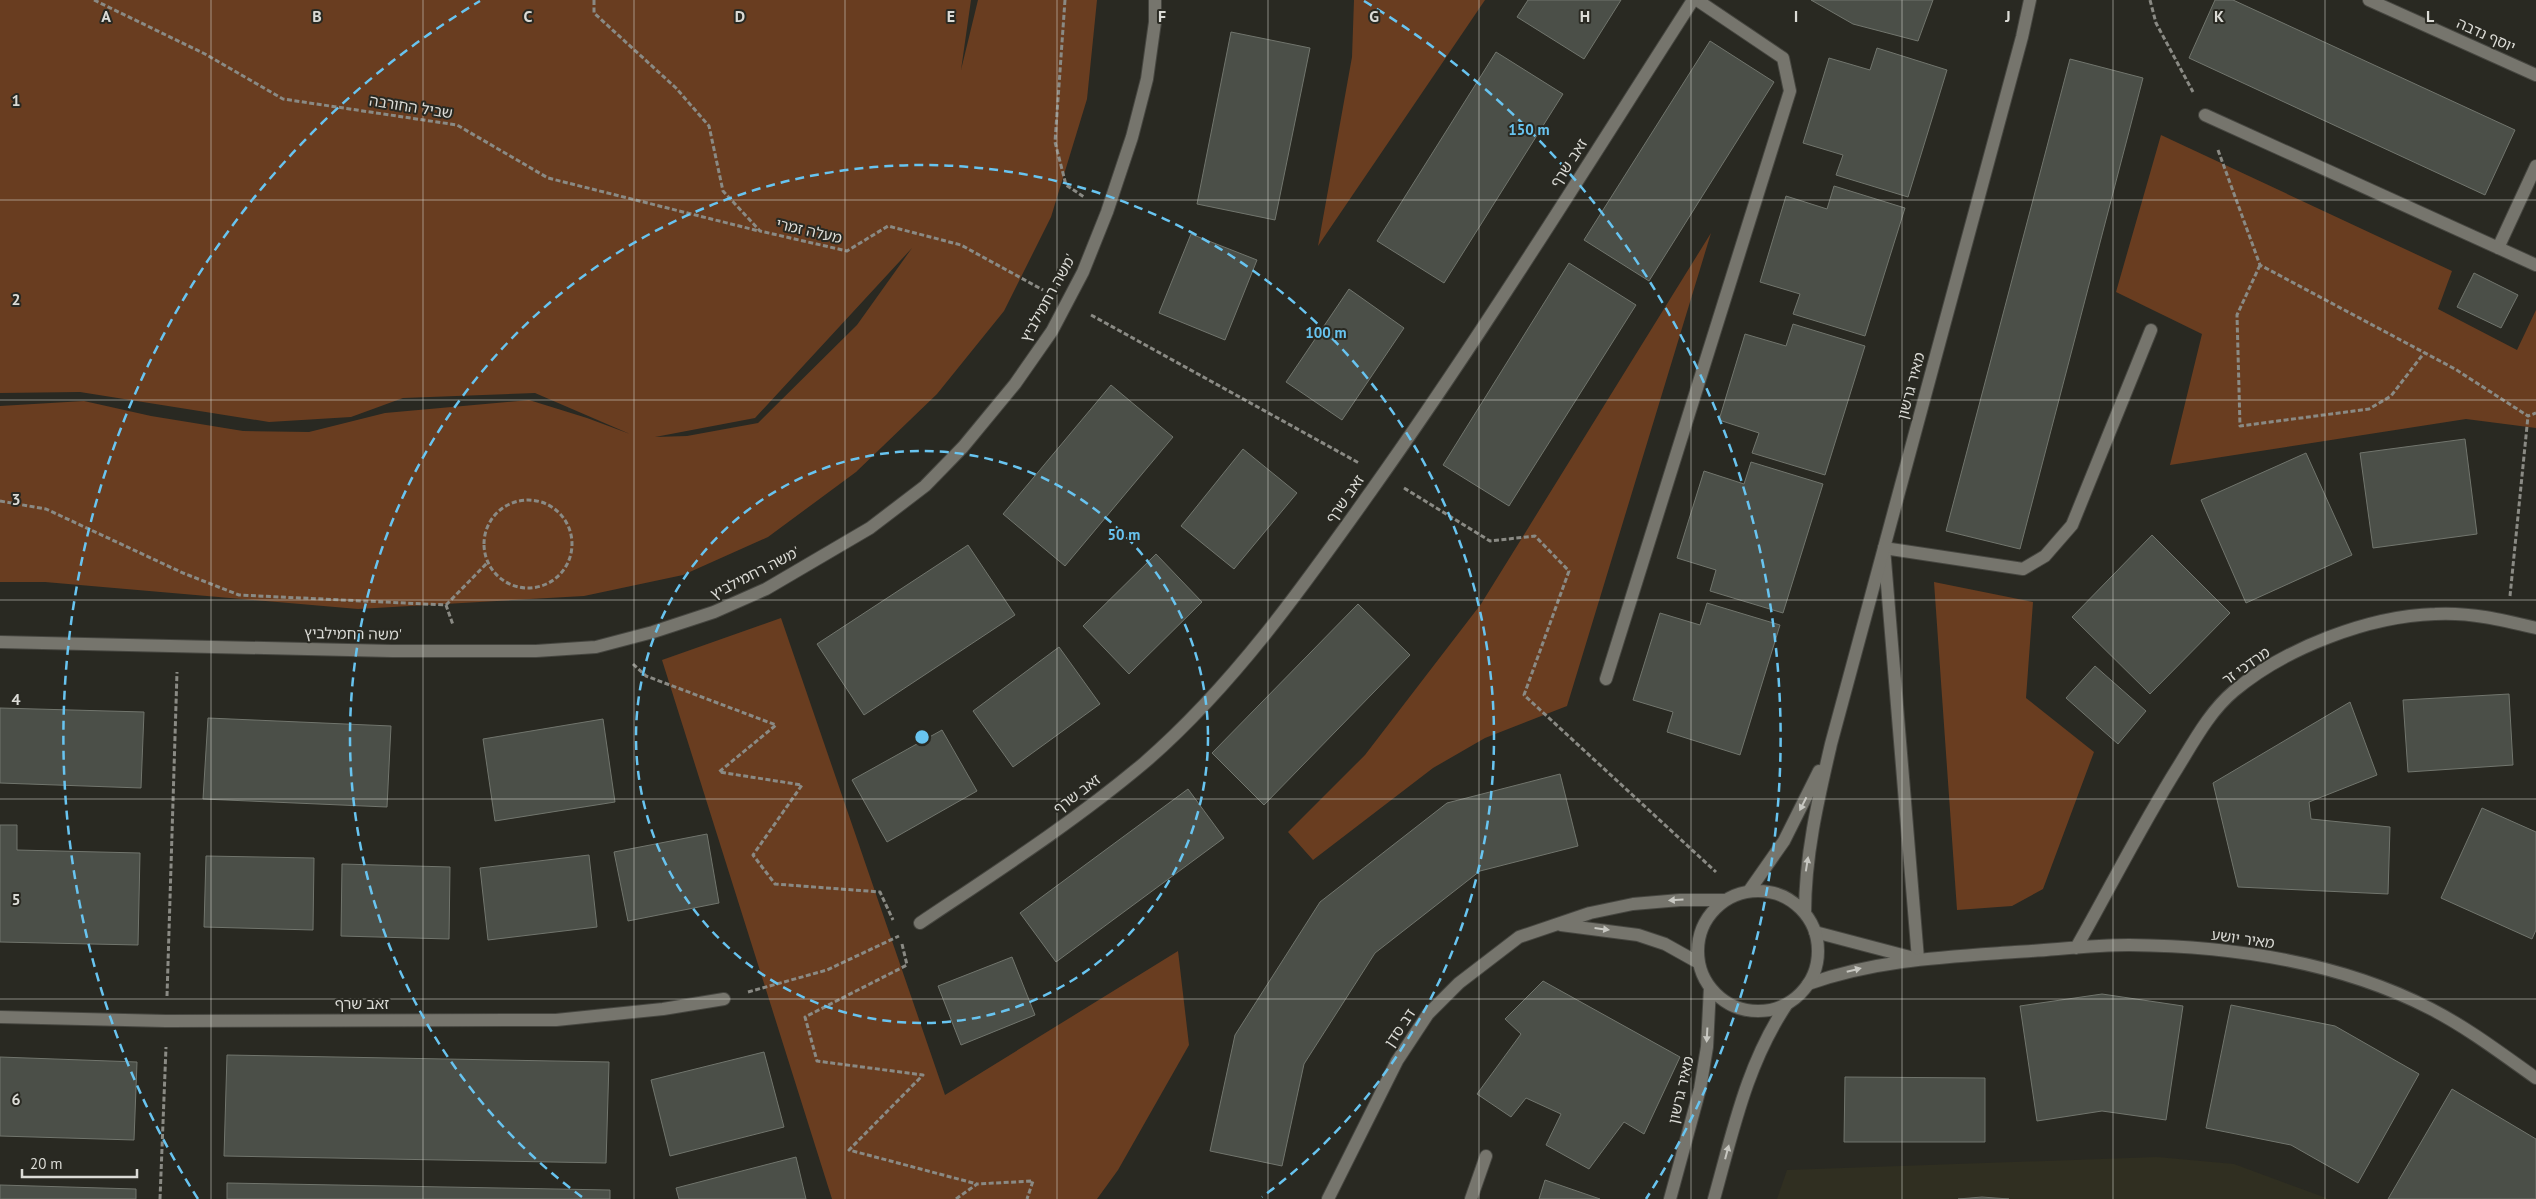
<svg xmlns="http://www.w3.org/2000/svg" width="2536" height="1199" viewBox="0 0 2536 1199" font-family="'PT Sans','Noto Sans Hebrew',sans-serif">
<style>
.built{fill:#302f21}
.green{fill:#693d20;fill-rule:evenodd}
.building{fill:#4b4f48;stroke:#71756d}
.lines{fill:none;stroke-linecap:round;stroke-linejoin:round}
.lane-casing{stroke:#464640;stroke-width:14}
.street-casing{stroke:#464640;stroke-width:14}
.secondary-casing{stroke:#464640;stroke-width:14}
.path{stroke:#8a8a84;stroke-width:3;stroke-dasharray:5 2.5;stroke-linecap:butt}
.lane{stroke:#76756d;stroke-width:12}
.street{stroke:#76756d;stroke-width:12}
.secondary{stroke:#76756d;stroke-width:12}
.oneway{fill:#c7c7c1}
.grid{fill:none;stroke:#dbdbd6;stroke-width:1;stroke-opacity:0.55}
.ring{fill:none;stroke:#68c4f0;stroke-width:2.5;stroke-dasharray:9 6}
.labels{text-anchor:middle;stroke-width:4;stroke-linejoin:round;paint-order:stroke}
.street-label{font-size:15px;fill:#dbdbd6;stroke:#292922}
.grid-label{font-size:16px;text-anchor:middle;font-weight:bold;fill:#dbdbd6;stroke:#292922;stroke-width:4;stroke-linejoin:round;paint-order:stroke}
.centre{fill:#68c4f0;stroke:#292922;stroke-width:2.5}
.ring-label{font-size:15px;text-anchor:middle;font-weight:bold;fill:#68c4f0;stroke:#292922;stroke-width:4;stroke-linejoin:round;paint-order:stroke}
</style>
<rect width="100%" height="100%" fill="#292922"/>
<!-- built -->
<path class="built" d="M2157,1157L2234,1164L2329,1199H1777L1787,1170Z"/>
<!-- green -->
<path class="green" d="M0,0H971L961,70L978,0H1097L1087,99L1051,217L1004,311L937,394L856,472L768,537L683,575L584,596L358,609L45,582H0V406L84,401L151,416L243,431L309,432L385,413L529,400L587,418L630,434L535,393L403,398L351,417L269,422L80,392L0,393ZM912,248L857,325L758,423L687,436L655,437L755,418Z
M1354,0H1485L1318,246L1352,57Z
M2161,135L2452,271L2438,309L2517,350L2536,310V428L2466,419L2170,465L2202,334L2116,292Z
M1711,233L1567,706L1485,738L1433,768L1313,860L1288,832L1365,755L1481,604Z
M1934,582L2033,602L2026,698L2094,752L2043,889L2012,906L1957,910Z
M781,618L945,1095L1178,951L1189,1045L1118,1170L1097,1199H832L662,660Z"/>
<!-- building -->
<path class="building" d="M1528,0H1621L1584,59L1517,17Z
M1811,0H1933L1918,41L1853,24Z
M2215,0H2233L2515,130L2485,195L2189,58Z
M1231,32L1310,48L1275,220L1197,204Z
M1710,41L1774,82L1649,281L1584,240Z
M1877,48L1947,70L1908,197L1836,175L1843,155L1803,143L1829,58L1870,70Z
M1496,52L1563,94L1444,283L1377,241Z
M2070,59L2143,78L2020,549L1946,531Z
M1834,186L1905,208L1865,336L1793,314L1800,294L1760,282L1786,196L1827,209Z
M1191,234L1257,260L1225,340L1159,313Z
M1569,263L1636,305L1509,506L1443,465Z
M2474,273L2518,295L2501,328L2457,307Z
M1349,289L1404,328L1342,420L1286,382Z
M1793,324L1865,346L1825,475L1752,453L1759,433L1719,420L1745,334L1786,346Z
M1111,385L1173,437L1065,566L1003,514Z
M2465,439L2477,534L2373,548L2360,453Z
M1243,449L1297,493L1234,569L1181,526Z
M2306,453L2352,555L2246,603L2201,500Z
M1751,462L1823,484L1783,613L1710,591L1716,570L1677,558L1704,471L1744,484Z
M2152,535L2230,613L2150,694L2072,617Z
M968,545L1015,615L864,715L817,644Z
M1156,554L1202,602L1129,674L1083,626Z
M1707,603L1780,625L1740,755L1667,732L1673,712L1633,700L1660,613L1700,625Z
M1358,604L1410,655L1264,805L1212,753Z
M1059,647L1100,704L1013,767L973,711Z
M2095,666L2146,711L2118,744L2066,698Z
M2509,694L2513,765L2408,772L2403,700Z
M2350,702L2377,775L2309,802L2311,819L2390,827L2388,894L2238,887L2213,783Z
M0,708L144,712L141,788L0,783Z
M208,718L391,726L387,807L203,799Z
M603,719L615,802L495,821L483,739Z
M942,730L977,791L887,842L852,780Z
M1560,774L1578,846L1480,871L1375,953L1304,1064L1282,1166L1210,1151L1235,1035L1320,902L1447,803Z
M1188,789L1224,838L1056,962L1020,913Z
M2482,808L2536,832V930L2532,939L2441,898Z
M0,825H17V850L140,853L138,945L0,942Z
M707,834L719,903L628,921L614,852Z
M589,855L597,927L488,940L480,868Z
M206,856L314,858L313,930L204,927Z
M342,864L450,867L449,939L341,936Z
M1012,957L1035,1015L961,1045L938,986Z
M1543,981L1680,1057L1644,1134L1624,1122L1589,1169L1546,1145L1561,1114L1526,1098L1511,1117L1477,1094L1521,1034L1505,1019Z
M2102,994L2183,1006L2166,1120L2102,1111L2037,1121L2020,1006Z
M2231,1005L2335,1026L2419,1074L2358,1183L2291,1145L2206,1128Z
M764,1052L784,1127L670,1156L651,1080Z
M227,1055L609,1062L606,1163L224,1156Z
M0,1057L137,1062L134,1140L0,1136Z
M1845,1077L1985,1078V1142H1844Z
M2452,1089L2536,1139V1199H2388Z
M796,1157L806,1199H679L676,1188Z
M1545,1180L1600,1199H1539Z
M227,1183L610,1190V1199H227Z
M0,1185L136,1189V1199H0Z
M1982,1197L2009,1199H1958Z"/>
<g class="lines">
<!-- lane casing -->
<g class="lane-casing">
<path id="lane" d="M2205,115L2536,265
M2498,248L2536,166
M1606,679L1790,91L1783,58L1697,0
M1918,959L1884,548L2023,569L2045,556L2072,525L2151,330
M1471,1199L1486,1156"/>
</g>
<!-- street casing -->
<g class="street-casing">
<path id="street" d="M2369,0L2536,75
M920,923C996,872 1074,822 1144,763C1233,686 1303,587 1371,491C1484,332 1587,165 1693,0
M1815,932L1910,957
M2076,948C2110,888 2141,826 2178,767C2194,741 2210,711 2234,691C2285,648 2369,616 2435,614C2470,612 2503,620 2536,628
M1808,984C1875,960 1944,957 2015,952C2053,950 2091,945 2129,945C2230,946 2340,962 2431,1009C2468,1028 2502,1054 2536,1078
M0,1017L166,1021L556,1020L663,1009L724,999"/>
</g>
<!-- secondary casing -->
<g class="secondary-casing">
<path id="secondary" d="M0,642L392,651H536L596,647L653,632L714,612L766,589L870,528L925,486L963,447L1015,384L1052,331L1083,272L1107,212L1132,137L1147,79L1155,22V0
M1749,891L1784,841L1819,771
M1698 951a60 60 0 1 1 120 0a60 60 0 1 1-120 0Z
M1805,913C1805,855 1818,800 1831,744L2022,37L2030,0
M1561,925L1638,935L1665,944L1699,963
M1328,1199L1397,1061L1428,1014L1459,983L1519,937L1590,913L1633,904L1680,900H1725
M1670,1199L1700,1089L1707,1047L1710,987
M1714,1199C1733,1131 1747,1063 1787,1004"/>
</g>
<!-- path -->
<path class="path" d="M94,0L205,54L283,99L457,125L548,178L759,231
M594,0V13L676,88L709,126L723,191L760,231L847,251L888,226L961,245L1043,290
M1065,0L1055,142L1066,185L1084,197
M2150,0L2156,23L2193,92
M2218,150L2260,265L2455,369L2528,416L2536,413
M2260,265L2237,315L2240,426L2369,409L2391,396L2424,353
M1091,315L1359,463
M1404,488L1490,541L1535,536L1569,571L1524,695L1716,872
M484 544a44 44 0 1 1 88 0a44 44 0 1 1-88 0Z
M0,501L46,509L183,573L239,595L446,605L453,625
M2510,596L2528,416
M446,605L488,562
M633,664L646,676L776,725L719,772L802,785L753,855L775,884L880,892L893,920
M902,944L907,965L805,1017L817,1061L923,1075L849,1150L977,1184
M748,992L827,970L899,936
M167,996L177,672
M160,1199L166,1047
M956,1199L977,1184L1033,1181L1027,1199"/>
<!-- lane -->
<use href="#lane" class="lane"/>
<!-- street -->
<use href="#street" class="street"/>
<!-- secondary -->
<use href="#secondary" class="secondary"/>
</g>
<!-- one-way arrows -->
<defs><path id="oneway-solid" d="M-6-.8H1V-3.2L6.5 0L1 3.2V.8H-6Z" transform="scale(1.25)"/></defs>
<g class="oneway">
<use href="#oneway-solid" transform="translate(1803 804) rotate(117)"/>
<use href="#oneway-solid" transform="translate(1807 864) rotate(-81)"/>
<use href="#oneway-solid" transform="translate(1676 900) rotate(177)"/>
<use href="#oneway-solid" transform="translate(1602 929) rotate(7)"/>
<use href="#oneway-solid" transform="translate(1854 970) rotate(-14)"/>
<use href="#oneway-solid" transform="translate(1707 1035) rotate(93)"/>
<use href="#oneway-solid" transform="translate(1727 1152) rotate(-75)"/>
</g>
<!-- grid -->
<path class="grid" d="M211,0V1199M423,0V1199M634,0V1199M845,0V1199M1057,0V1199M1268,0V1199M1479,0V1199M1691,0V1199M1902,0V1199M2113,0V1199M2325,0V1199M0,200H2536M0,400H2536M0,600H2536M0,799H2536M0,999H2536"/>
<!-- distance rings -->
<g class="ring">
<circle cx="922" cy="737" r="286"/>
<path d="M582 1197A572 572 0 1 1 1262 1197"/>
<path d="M198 1199A859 859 0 0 1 480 1M1364 1A859 859 0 0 1 1646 1199"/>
</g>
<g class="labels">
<!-- street labels -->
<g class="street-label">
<text transform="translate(2486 35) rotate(24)" y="5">יוסף נדבה</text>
<text transform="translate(411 107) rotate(9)" y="5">שביל החורבה</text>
<text transform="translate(1569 163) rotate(-57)" y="5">זאב שרף</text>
<text transform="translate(809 231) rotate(13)" y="5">מעלה זמרי</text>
<text transform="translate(1048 298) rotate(-61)" y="5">משה רחמילביץ'</text>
<text transform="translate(1911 386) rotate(-75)" y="5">מאיר גרשון</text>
<text transform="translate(1345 499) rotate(-55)" y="5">זאב שרף</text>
<text transform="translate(755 573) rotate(-27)" y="5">משה רחמילביץ'</text>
<text transform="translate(353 634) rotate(1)" y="5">משה רחמילביץ'</text>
<text transform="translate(2246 666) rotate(-35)" y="5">מרדכי זר</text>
<text transform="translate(1077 794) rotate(-37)" y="5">זאב שרף</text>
<text transform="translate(2243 939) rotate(8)" y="5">מאיר יושע</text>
<text x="362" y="1009">זאב שרף</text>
<text transform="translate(1400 1028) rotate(-56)" y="5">דב סדן</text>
<text transform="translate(1681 1090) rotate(-77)" y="5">מאיר גרשון</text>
</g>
</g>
<g class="grid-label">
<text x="106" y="22">A</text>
<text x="317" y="22">B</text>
<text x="528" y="22">C</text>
<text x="740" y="22">D</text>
<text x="951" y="22">E</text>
<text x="1162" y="22">F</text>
<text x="1374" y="22">G</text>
<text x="1585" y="22">H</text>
<text x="1796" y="22">I</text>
<text x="2008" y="22">J</text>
<text x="2219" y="22">K</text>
<text x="2430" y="22">L</text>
<text x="16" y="106">1</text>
<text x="16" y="305">2</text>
<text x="16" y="505">3</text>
<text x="16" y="705">4</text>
<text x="16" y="905">5</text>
<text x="16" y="1105">6</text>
</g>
<circle cx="922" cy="737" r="8" class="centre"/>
<g class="ring-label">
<text x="1529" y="135">150 m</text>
<text x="1326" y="338">100 m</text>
<text x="1124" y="540">50 m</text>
</g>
<!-- scale -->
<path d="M22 1169v8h115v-8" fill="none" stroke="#dbdbd6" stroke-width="2.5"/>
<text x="30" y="1169" font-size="15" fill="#dbdbd6" stroke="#292922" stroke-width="4" paint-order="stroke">20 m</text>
</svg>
